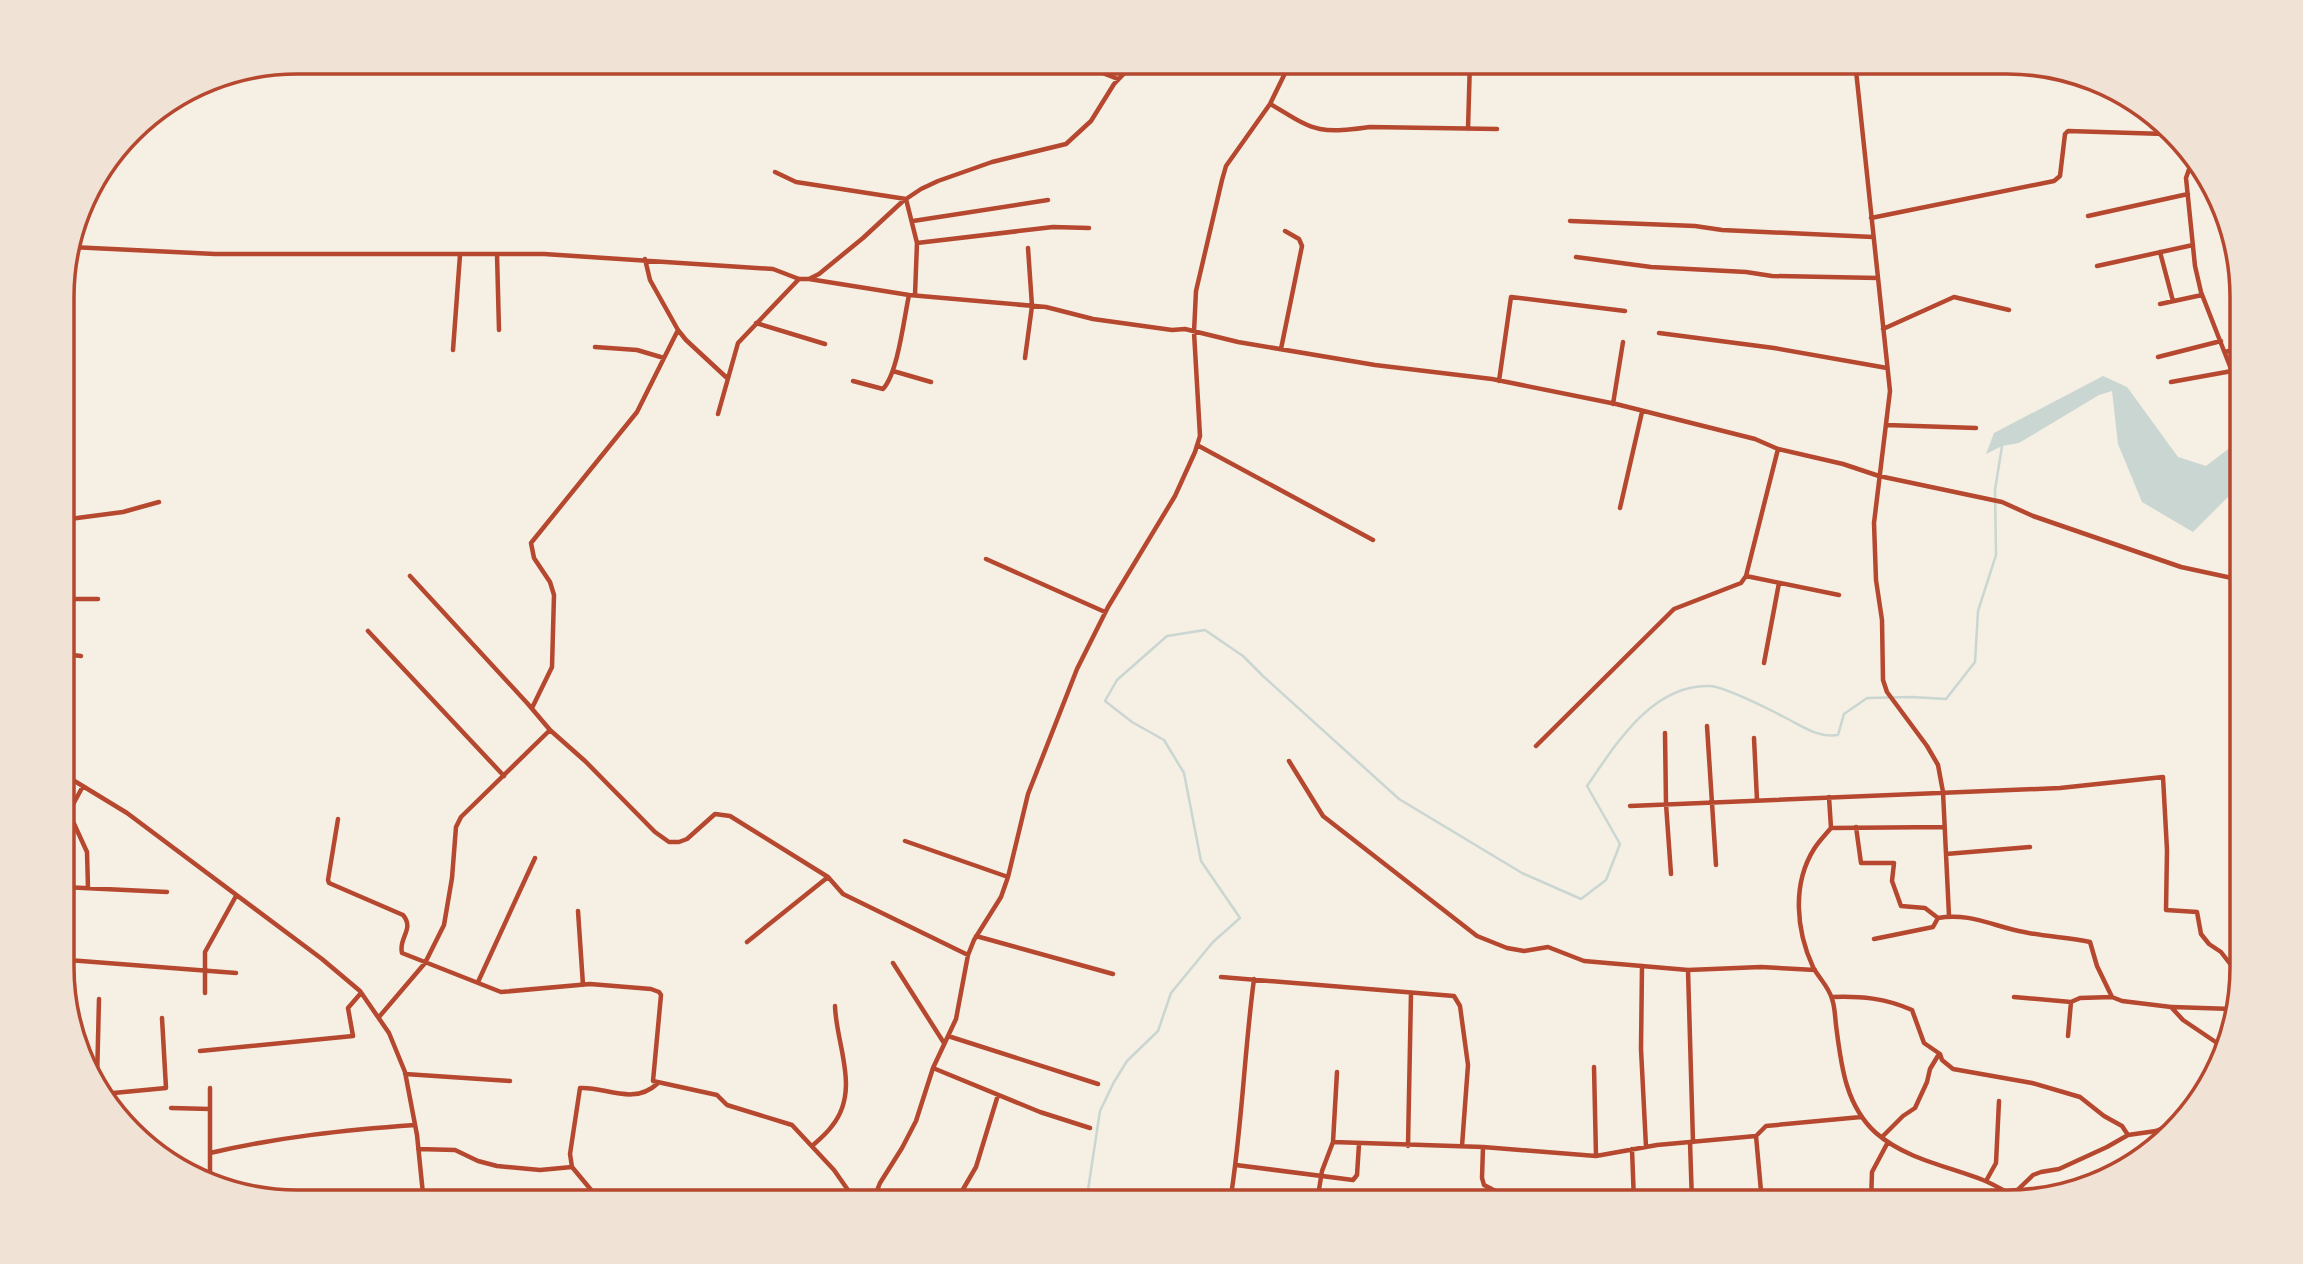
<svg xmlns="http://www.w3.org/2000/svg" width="2303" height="1264" viewBox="0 0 2303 1264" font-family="Figtree,sans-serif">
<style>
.water{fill:#c9d6d2}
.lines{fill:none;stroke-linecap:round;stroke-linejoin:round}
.stream{stroke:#c9d6d2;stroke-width:2.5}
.minor{stroke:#b5482f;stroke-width:4.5}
.rim{fill:none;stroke:#b5482f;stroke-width:3.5}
</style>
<rect width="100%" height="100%" fill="#f6efe4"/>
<!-- water -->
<path class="water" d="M2103,376L2127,387L2178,457L2206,466L2240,440V485L2193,532L2142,502L2118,444L2112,391L2099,395L2019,443L2002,446L1986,454L1994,433Z"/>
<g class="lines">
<!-- stream -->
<path class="stream" d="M1086,1203L1100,1111L1114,1082L1127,1061L1158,1031L1171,993L1213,942L1240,918L1201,861L1184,773L1164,740L1132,722L1105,701L1117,680L1167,636L1205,630L1243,656L1263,676L1399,799L1522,873L1581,899L1606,880L1620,844L1587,786C1616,744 1652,684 1710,686C1725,687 1769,709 1784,717C1802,726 1817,738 1838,735L1844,714L1867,698L1912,697L1946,699L1975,662L1978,611L1996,555L1995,490L2002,446L2000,444"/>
<!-- minor -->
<path class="minor" d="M1071,61L1118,79
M1855,61L1890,391L1874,523L1876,580L1882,620L1883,680L1887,692L1927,746L1938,765L1943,792L1949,916
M1270,104C1285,112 1303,126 1320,129C1336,132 1354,129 1370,127L1497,129
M1468,129L1470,61
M2193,158L2186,178L2195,266L2201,292L2240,392
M775,172L796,182L906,199L917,243L915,295
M2088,216L2188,194
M1871,218L2054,181L2060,176L2065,134L2068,131L2165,134
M913,221L1048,200
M1570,221L1695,226L1722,230L1873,237
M917,243L1053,227L1089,228
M71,247L215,254H544L773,269L799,279H809L819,274L863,238L903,201L921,189L938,181L992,162L1066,144L1091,121L1114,84L1136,61
M2160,252L2173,301
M497,254L499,330
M1576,257L1651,267L1746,272L1772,276L1878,278
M645,259L650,280L678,330L686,340L727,378
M2097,266L2193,245
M809,279L909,295L1046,307L1093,319L1172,330L1185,329L1238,342L1375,365L1492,379L1616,404L1755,439L1778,449L1843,464L1879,476L2002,502L2033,516L2181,567L2241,580
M2160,304L2202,295
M756,323L825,344
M1883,329L1954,297L2009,310
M1659,333L1774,348L1887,368
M595,347L637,350L664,358
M1281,349L1302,246L1299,239L1285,231
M453,350L460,255
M2225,352L2240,348
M2158,357L2221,341
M1025,358L1032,306L1028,248
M893,371L931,382
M853,381L883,389C898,373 904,318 909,295
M1499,381L1511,297L1625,311
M2171,382L2232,371
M1613,404L1623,342
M718,414L738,343L799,279
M1886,425L1976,428
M1197,445L1373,540
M1620,508L1642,412
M62,520L123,512L159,502
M986,559L1105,612
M410,576L528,704L550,730L585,761L655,832L669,842H679L687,839L715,814L730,816L828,877L843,894L968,955
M1746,576L1839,595
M62,599H98
M368,631L504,776
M63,654L81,656
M1764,663L1779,583
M532,708L552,667L554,595L550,582L534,558L531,543L637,412L678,330
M1707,726L1716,865
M1665,733L1666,804L1671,874
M1754,738L1757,800
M1536,746L1674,609L1741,583L1746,576L1778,449
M1289,761L1323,816L1477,936L1507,948L1524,951L1548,947L1584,961L1688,970L1761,967L1815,970
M63,774L127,813L322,959L360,991L389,1033L405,1072L417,1135L423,1194L420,1203
M83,786L70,810V815L87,852L88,888
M1829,797L1831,828C1826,834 1819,841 1814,849C1792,884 1796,930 1813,967C1818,977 1829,987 1832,999C1835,1007 1835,1017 1836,1025C1841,1064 1845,1105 1876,1133C1906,1159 1947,1166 1983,1180C1993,1184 2003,1190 2012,1195L2014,1202
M1630,806L2060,788L2163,777L2167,850L2166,910L2197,912L2201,934L2209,944L2221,952L2231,965L2236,992
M338,819L328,880L329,883L403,915C415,929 398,938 402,953L501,992L590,984L651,989L659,992L661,995L653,1081L717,1095L727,1105L792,1125L834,1170L857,1203
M1856,827L1861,863H1894L1892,881L1901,906L1925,908L1938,918L1933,927L1874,939
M1831,828L1944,827
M905,841L1008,877
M1946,854L2030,847
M63,887L167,892
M578,911L583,985
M1938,918C1969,912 1995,927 2024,932C2046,937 2068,937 2090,942L2097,966L2112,997L2122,1001L2171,1007L2183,1020L2223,1047
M976,936L1113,974
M747,942L828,877
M68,960L236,973
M893,963L944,1043
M1642,966L1641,1049L1646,1147
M1688,970L1693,1142
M1221,977L1454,996L1460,1006L1468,1065L1462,1146
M478,982L535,858
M205,993V952L236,896
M1832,997C1861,996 1885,998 1912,1010L1924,1043L1940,1054L1942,1060L1953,1069L2032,1083L2080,1097L2104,1116L2122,1126L2128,1135
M2014,997L2071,1002
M2172,1007L2232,1009
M379,1017L425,963L444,925L452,878L456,827L461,817L550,730
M948,1036L1098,1084
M2068,1036L2071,1002L2080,998L2112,997
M200,1051L353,1036L348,1008L361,993
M1594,1067L1596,1156
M933,1068L1040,1112L1090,1128
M405,1074L510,1081
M97,1080L99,999
M103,1094L166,1088L162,1018
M171,1108L210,1109
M1756,1136L1762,1202
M1882,1137L1903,1116L1915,1108L1927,1082L1930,1069L1939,1054
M1333,1142L1483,1147L1596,1156L1657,1145L1756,1136L1766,1126L1861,1117
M1690,1142L1692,1202
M812,1146C819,1140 827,1133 832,1126C861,1090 836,1045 835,1006
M1408,1146L1411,993
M1483,1147L1482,1178L1484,1185L1505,1196L1504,1202
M418,1149L455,1150L478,1161L497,1166L540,1170L572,1167
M1632,1149L1634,1202
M210,1153C279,1137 344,1130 415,1125
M1236,1165L1353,1180L1357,1175L1359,1144
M1986,1181L1996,1163L1999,1101
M210,1182V1088
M701,1196V1203
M1938,1198L1947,1202
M1230,1202C1242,1129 1244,1054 1254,979
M1317,1202L1322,1171L1333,1142L1337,1072
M1871,1202L1872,1172L1888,1142
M2005,1202L2033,1175L2041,1172L2059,1169L2107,1147L2128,1135L2156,1131L2170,1125
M602,1203L572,1167L570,1154L580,1088C604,1086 633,1106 657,1084
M872,1203L880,1183L902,1148L916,1121L933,1068L956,1019L968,955L974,940L1001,897L1008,877L1028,794L1077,669L1108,607L1175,496L1195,452L1200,436L1194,332L1196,291L1222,180L1226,166L1270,104L1291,61
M955,1203L976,1167L998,1095"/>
</g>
<!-- crop -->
<path d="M0 0H2303V1264H0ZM297 74H2007A223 223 0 0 1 2230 297V967A223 223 0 0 1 2007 1190H297A223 223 0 0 1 74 967V297A223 223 0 0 1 297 74Z" fill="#f1e2d6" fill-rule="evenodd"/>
<path class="rim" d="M297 74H2007A223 223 0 0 1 2230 297V967A223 223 0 0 1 2007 1190H297A223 223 0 0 1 74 967V297A223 223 0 0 1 297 74Z"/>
</svg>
